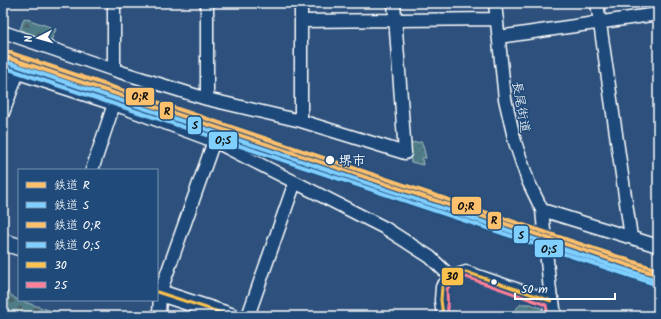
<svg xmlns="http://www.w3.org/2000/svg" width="661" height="319" viewBox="0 0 661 319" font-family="Kalam,'Klee One',sans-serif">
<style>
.forest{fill:url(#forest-firs);stroke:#a8bec3}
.cemetery{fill:url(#cemetery-stones);stroke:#a8bec3}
.garden{fill:url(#garden-dots);stroke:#a8bec3}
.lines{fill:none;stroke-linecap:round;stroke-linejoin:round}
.street-casing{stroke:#fff;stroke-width:15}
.secondary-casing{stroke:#fff;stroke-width:19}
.street{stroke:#1f4a7a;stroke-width:12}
.secondary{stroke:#1f4a7a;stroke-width:16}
.bus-1-casing{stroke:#1f4a7a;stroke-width:6}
.bus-2-casing{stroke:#1f4a7a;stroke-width:6}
.bus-1{stroke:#fcc24d;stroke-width:3}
.bus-2{stroke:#ff8098;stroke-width:3}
.rail-1-casing{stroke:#1f4a7a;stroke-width:7}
.rail-2-casing{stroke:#1f4a7a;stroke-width:7}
.rail-3-casing{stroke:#1f4a7a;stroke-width:7}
.rail-4-casing{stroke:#1f4a7a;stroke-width:7}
.rail-1{stroke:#fdc06d;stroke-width:4}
.rail-2{stroke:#80d0ff;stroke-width:4}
.rail-3{stroke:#fdc06d;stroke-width:4}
.rail-4{stroke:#80d0ff;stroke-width:4}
.stop-dot{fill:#fff;stroke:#1f4a7a;stroke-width:1.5}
.labels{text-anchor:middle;stroke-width:3;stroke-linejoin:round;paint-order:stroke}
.street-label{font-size:13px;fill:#fff;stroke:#1f4a7a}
.stop-label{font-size:13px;font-weight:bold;fill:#fff;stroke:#1f4a7a;text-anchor:start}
.line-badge{stroke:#1f4a7a;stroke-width:1.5}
.pale-badge-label{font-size:11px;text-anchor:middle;font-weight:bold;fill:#111}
</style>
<defs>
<pattern id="forest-firs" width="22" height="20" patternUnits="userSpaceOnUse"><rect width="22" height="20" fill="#507d87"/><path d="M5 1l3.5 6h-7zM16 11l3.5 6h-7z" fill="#4e646a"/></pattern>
<pattern id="cemetery-stones" width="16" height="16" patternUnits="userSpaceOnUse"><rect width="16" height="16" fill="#507d87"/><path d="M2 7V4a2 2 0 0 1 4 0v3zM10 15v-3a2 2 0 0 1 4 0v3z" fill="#4e646a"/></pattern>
<pattern id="garden-dots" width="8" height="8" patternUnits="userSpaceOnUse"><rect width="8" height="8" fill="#507d87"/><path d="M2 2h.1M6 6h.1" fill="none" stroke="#4e646a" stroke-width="1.8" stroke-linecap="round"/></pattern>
</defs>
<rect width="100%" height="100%" fill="#2d517c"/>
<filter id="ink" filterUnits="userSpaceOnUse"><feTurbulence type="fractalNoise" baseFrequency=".025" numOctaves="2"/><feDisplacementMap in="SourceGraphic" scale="8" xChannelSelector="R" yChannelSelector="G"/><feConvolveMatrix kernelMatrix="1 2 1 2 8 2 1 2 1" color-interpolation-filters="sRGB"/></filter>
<g filter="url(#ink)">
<!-- forest -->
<path class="forest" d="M24,18L56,29L51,41L20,30Z
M521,304H530L541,308L544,316H509Z"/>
<!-- cemetery -->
<path class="cemetery" d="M3,288L16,299L66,316H3Z"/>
<!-- garden -->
<path class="garden" d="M422,142L426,158H422L423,165L411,162L409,143Z"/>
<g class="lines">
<!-- street casing -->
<g class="street-casing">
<path id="street" d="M114,3V70
M301,3V121
M597,3L631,237
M301,21L497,19
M3,32L114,70L207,99L301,121L405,153L394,3
M499,37L658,14
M3,68L114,104L214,141L385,228L430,257L451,277
M207,99V3
M3,113L18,72
M92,170L114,104
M542,210L658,246
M159,316L160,293L214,141
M248,316L295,182
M443,316L441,300L442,287L451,277L466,272L551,301L542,210L528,181L515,142L505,99L495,3"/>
</g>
<!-- secondary casing -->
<g class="secondary-casing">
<path id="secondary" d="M3,242L19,247
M157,292L231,316
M551,301L553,316"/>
</g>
<!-- street -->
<use href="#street" class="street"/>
<!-- secondary -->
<use href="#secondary" class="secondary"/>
<!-- bus-1 casing -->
<g class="bus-1-casing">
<path id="bus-1" d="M157,292L231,316
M443,316L441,300L442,287L451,277L466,272L551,301"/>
</g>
<!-- bus-2 casing -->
<g class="bus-2-casing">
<path id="bus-2" d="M448,315L447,289L454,281L466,277L546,305L548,316"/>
</g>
<!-- bus-1 -->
<use href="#bus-1" class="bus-1"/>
<!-- bus-2 -->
<use href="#bus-2" class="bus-2"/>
<!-- rail-1 casing -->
<g class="rail-1-casing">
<path id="rail-1" d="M3,56L658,275"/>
</g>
<!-- rail-2 casing -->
<g class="rail-2-casing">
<path id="rail-2" d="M3,61L656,280"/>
</g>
<!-- rail-3 casing -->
<g class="rail-3-casing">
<path id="rail-3" d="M5,51L658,270"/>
</g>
<!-- rail-4 casing -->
<g class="rail-4-casing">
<path id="rail-4" d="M3,67L655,284"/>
</g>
<!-- rail-1 -->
<use href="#rail-1" class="rail-1"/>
<!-- rail-2 -->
<use href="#rail-2" class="rail-2"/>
<!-- rail-3 -->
<use href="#rail-3" class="rail-3"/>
<!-- rail-4 -->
<use href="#rail-4" class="rail-4"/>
</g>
</g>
<!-- markers -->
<g class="stop-dot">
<circle cx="330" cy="160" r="5"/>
<circle cx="494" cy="282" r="3.5"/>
</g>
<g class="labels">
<!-- street labels -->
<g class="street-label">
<text transform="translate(522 107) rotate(80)" y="5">長尾街道</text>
</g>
<!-- stop labels -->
<g class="stop-label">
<text x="339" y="165">堺市</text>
</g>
</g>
<g class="line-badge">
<rect x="125" y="87" width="30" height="19" rx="4" fill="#fdc06d"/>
<rect x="159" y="101" width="15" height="19" rx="4" fill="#fdc06d"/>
<rect x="187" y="116" width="15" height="19" rx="4" fill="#80d0ff"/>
<rect x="208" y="131" width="30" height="19" rx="4" fill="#80d0ff"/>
<rect x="451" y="196" width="31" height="19" rx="4" fill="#fdc06d"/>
<rect x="487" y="211" width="15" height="19" rx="4" fill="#fdc06d"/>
<rect x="513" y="225" width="16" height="19" rx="4" fill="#80d0ff"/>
<rect x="534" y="239" width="30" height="19" rx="4" fill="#80d0ff"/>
<rect x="441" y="267" width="23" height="19" rx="4" fill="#fcc24d"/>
</g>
<g class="pale-badge-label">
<text x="140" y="100">O;R</text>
<text x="167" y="115">R</text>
<text x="195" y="129">S</text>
<text x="223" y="144">O;S</text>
<text x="466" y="210">O;R</text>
<text x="494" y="224">R</text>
<text x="521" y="239">S</text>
<text x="549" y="253">O;S</text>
<text x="452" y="280">30</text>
</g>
<!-- margin -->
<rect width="661" height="319" fill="none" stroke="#1f4a7a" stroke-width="16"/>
<rect x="8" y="8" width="645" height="303" fill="none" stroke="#fff" stroke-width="1.5" filter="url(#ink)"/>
<!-- legend -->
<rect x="18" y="169" width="140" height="132" fill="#1f4a7a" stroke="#7992af"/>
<rect x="26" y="182" width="20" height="6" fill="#fdc06d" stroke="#7992af"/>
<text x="54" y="189" font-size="12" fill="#ffffff">鉄道 R</text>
<rect x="26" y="202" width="20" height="6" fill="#80d0ff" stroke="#7992af"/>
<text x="54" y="209" font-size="12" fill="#ffffff">鉄道 S</text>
<rect x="26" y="222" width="20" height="6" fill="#fdc06d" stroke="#7992af"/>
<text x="54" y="229" font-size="12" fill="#ffffff">鉄道 O;R</text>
<rect x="26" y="242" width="20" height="6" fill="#80d0ff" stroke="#7992af"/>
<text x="54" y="249" font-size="12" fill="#ffffff">鉄道 O;S</text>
<rect x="26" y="262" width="20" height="6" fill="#fcc24d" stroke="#7992af"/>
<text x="54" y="269" font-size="12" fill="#ffffff">30</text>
<rect x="26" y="282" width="20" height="6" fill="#ff8098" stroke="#7992af"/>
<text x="54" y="289" font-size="12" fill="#ffffff">25</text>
<!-- north arrow -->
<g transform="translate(38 38) rotate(264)" stroke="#1f4a7a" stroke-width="3" paint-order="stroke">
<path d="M0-3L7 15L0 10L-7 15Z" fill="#ffffff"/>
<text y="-6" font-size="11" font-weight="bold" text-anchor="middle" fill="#ffffff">N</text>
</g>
<!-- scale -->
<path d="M515 293v6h100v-6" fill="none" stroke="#ffffff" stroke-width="2"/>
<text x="521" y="293" font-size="12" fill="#ffffff" stroke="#1f4a7a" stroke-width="3" paint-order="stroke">50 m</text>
</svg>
